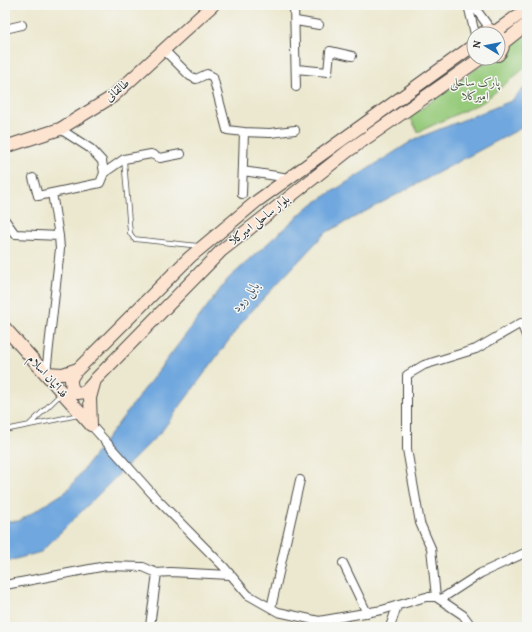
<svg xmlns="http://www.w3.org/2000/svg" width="532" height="632" viewBox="0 0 532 632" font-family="'Gentium Book Plus',Amiri,serif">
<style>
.green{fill:#97cb7c;stroke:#617b54}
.water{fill:#6fa7de;stroke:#4d6984}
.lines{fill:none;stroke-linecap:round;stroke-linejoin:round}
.service-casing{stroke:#484744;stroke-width:5.5}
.minor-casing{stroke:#484744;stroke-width:10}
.secondary-casing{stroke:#484744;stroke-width:14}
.service{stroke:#fff;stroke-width:4}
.minor{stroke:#fff;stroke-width:8}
.secondary{stroke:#fde4d1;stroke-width:12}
.labels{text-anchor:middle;stroke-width:3;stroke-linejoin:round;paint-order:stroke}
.park-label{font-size:12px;fill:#4b5b43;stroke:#f6f6f2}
.street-label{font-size:12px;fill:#2b2b2b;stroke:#f6f6f2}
.water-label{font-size:13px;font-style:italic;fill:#43566a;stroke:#f6f6f2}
</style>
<rect width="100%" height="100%" fill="#f6f6f2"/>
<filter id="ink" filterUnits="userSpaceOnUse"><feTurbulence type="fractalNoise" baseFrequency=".025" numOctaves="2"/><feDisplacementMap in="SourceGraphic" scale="8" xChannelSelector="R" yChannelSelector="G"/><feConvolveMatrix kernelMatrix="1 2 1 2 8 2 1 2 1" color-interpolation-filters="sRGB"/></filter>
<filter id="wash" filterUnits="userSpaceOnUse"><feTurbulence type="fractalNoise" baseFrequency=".012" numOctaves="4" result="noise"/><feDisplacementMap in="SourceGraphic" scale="16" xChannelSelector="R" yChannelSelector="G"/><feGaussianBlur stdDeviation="0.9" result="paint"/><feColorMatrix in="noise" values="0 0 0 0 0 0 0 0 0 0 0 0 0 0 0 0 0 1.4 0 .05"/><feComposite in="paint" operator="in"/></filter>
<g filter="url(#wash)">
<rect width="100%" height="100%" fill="#ece8cf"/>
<!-- green -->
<path class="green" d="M527,32V66L483,102L418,132L410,117L491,58H498V53Z"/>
<!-- water -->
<path class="water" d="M527,85V125L325,233L246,317L161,432L41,552L5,562V522L19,521L67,491L228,279L308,207L415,139L511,101Z"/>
</g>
<g filter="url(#ink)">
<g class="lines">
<!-- service casing -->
<g class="service-casing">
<path id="service" d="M124,159L130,233L134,239L199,246
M30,424L62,393
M5,430L79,415"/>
</g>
<!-- minor casing -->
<g class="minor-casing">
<path id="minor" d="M294,5L296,87
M468,5L475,34
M473,5L491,30
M296,21L319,25
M5,29L22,25
M163,49L190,76L196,79L207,74L213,77L227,130L244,132L242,194
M296,69L328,72L330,51L352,56
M60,129L91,149L102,161L104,173
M244,132L270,133L295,130
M243,171L283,177
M33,178L38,196L52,193
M5,220L15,234L59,236
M46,373L60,249L59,236L52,193L100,183L104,173L124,159L151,154L160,158L181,154
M91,425L156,498L224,567L248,595L278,612L319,621L382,610L426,597H436L463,615L472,627
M343,563L367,613
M5,585L106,566L143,567L157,573L170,572L230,575
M436,597L431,548L420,523L407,449V375L424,365L476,349L521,323L527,338
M441,599L481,573L527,552
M271,608L300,480
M150,626L157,573
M390,627L397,606"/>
</g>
<!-- secondary casing -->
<g class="secondary-casing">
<path id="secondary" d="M495,32L527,9
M480,34L490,30C503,34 507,46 498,55
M503,43L527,24
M5,147L60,129L112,97L213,5
M5,328L91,425
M78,369C71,377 69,380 73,390L78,393L85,392L94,382
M46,373L63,374L78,369L190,257L257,201L474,45
M91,425L90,398L95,380L221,251L348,151L481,58"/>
</g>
<!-- service -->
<use href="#service" class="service"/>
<!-- minor -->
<use href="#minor" class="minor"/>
<!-- secondary -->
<use href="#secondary" class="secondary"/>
</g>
</g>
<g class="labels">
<!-- park labels -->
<g class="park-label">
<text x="475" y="86">پارک ساحلی<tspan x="475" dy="14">امیرکلا</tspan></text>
</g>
<!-- street labels -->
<g class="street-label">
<text transform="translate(117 90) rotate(-40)" y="4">طالقانی</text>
<text transform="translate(259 220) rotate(-38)" y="4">بلوار ساحلی امیرکلا</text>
<text transform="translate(48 376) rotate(48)" y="4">فدائیان اسلام</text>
</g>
<!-- water labels -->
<g class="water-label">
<text transform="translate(245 296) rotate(-51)" y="5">بابل رود</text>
</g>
</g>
<!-- margin -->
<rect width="532" height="632" fill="none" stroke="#f6f6f2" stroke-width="20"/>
<!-- north arrow -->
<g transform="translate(486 46) rotate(280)"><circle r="19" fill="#f6f6f2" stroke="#a5a5a2"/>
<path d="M0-3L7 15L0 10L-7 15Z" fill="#1f6fb2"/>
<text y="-6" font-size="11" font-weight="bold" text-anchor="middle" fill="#2b2b2b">N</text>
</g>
</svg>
